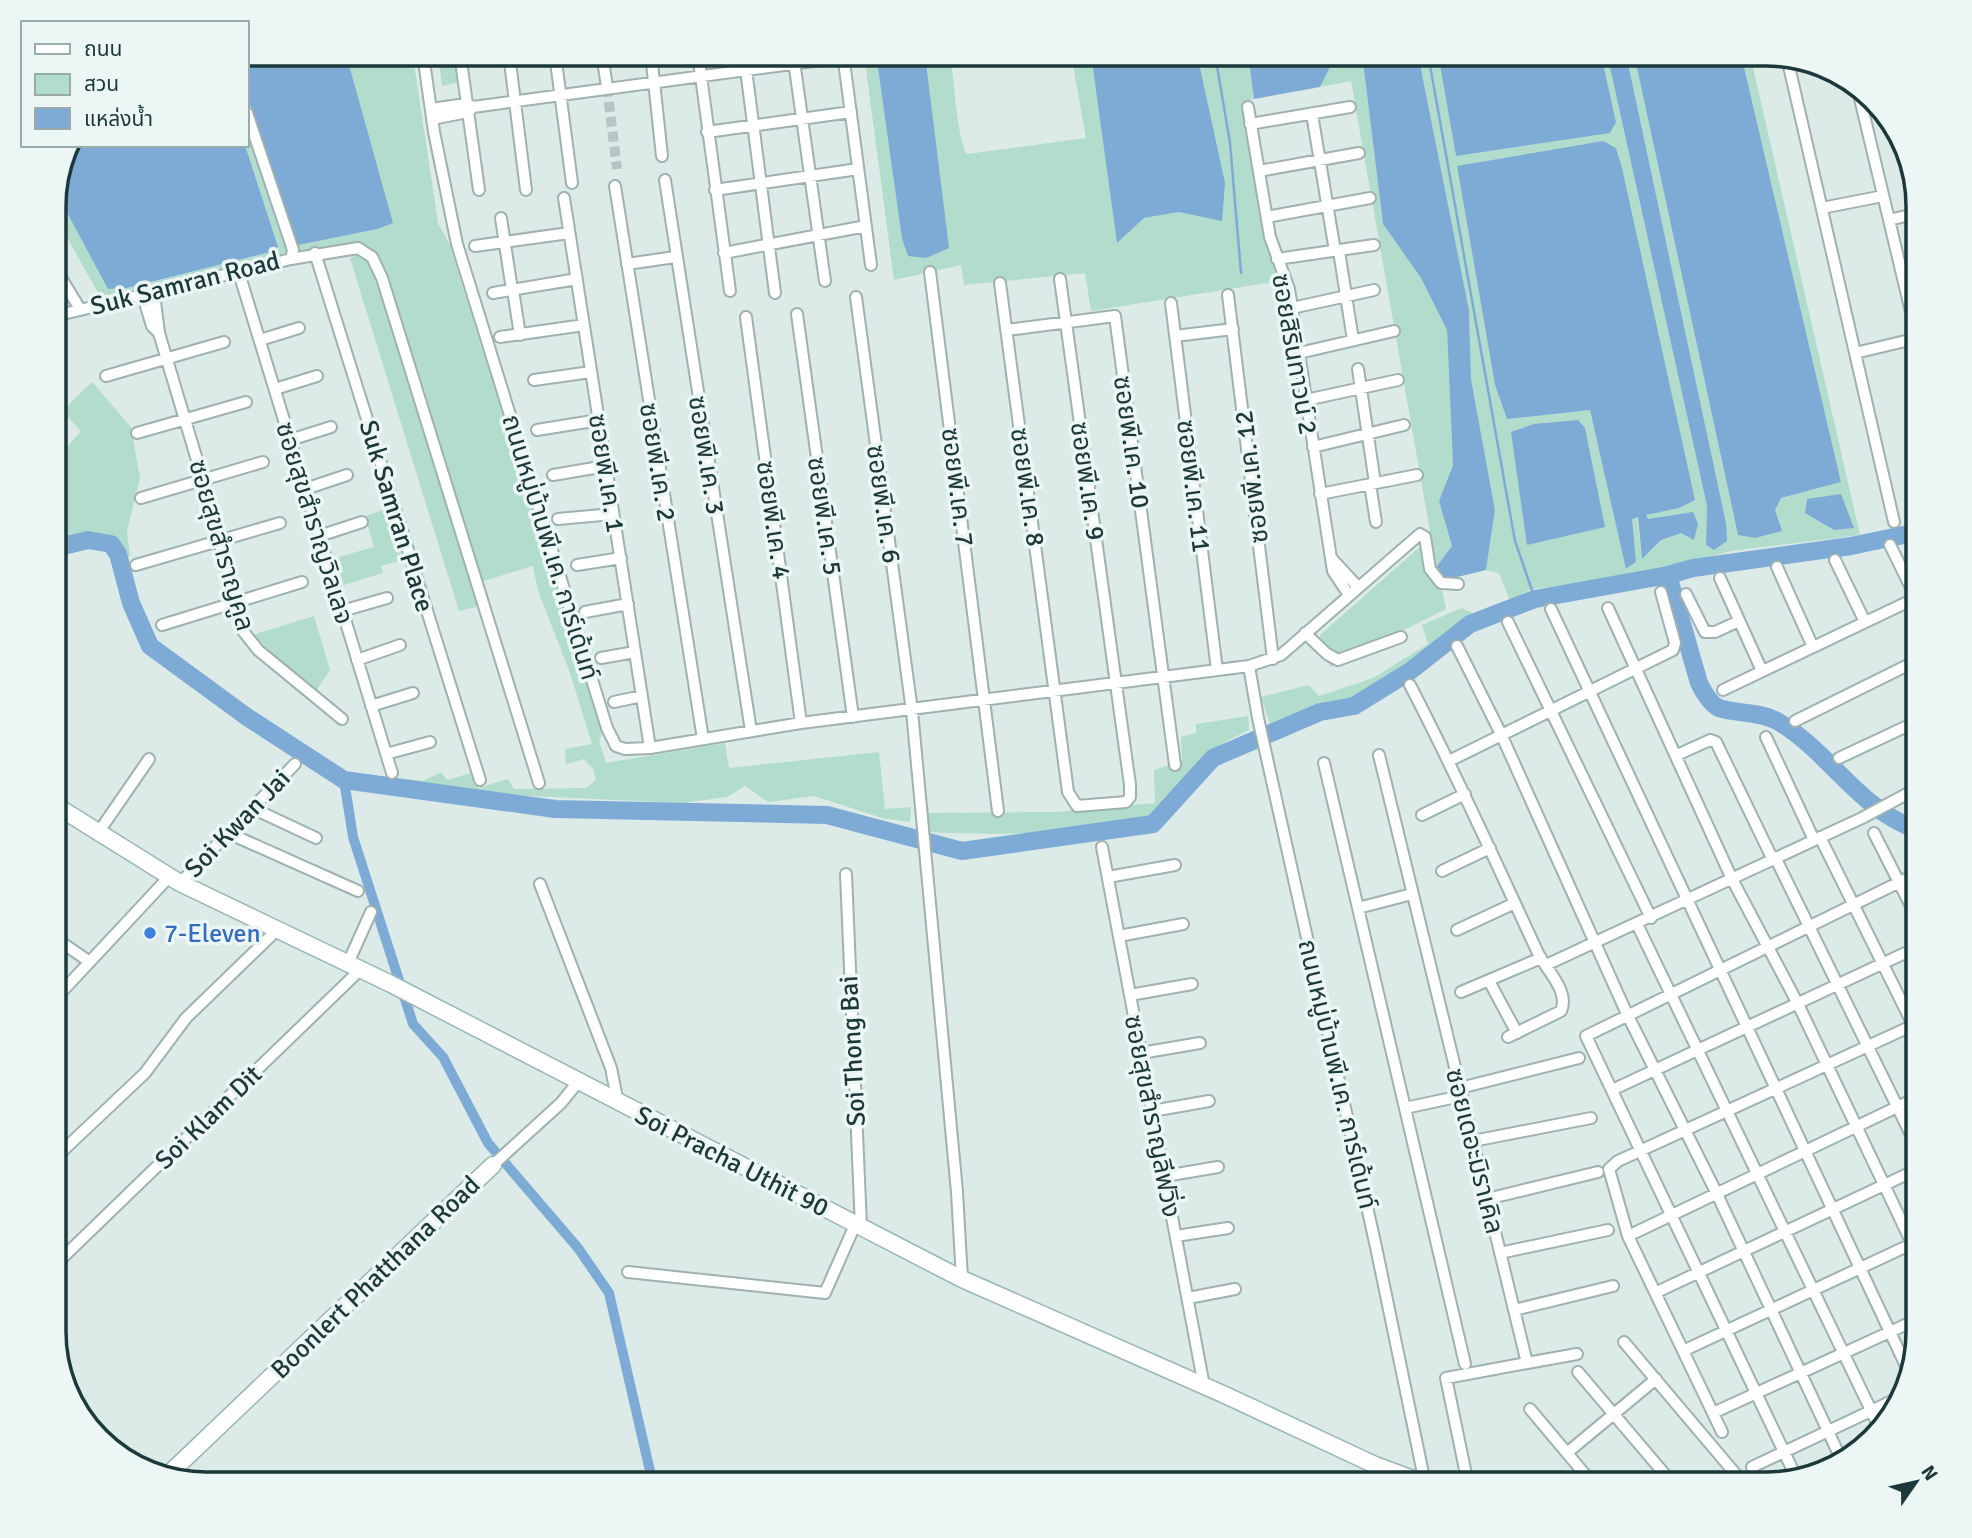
<svg xmlns="http://www.w3.org/2000/svg" width="1972" height="1538" viewBox="0 0 1972 1538" font-family="Signika,'Noto Sans Thai',sans-serif">
<style>
.green{fill:#b2ddcc;fill-rule:evenodd}
.water{fill:#7eabd5}
.lines{fill:none;stroke-linecap:round;stroke-linejoin:round}
.stream{stroke:#7eabd5;stroke-width:2.5}
.canal{stroke:#7eabd5;stroke-width:10}
.river{stroke:#7eabd5;stroke-width:18}
.street-tunnel{stroke:#b6c6c5;stroke-width:10;stroke-dasharray:10 5;stroke-linecap:butt}
.street-casing{stroke:#9fb1b0;stroke-width:14}
.secondary-casing{stroke:#9ab6b5;stroke-width:19}
.street{stroke:#fff;stroke-width:10}
.secondary{stroke:#fff;stroke-width:16}
.shop-dot{fill:#3f7fe0;stroke:#ecf7f5;stroke-width:2.5}
.labels{text-anchor:middle;stroke-width:7;stroke-linejoin:round;paint-order:stroke}
.street-label{font-size:26px;fill:#1d383a;stroke:#ecf7f5}
.shop-label{font-size:26px;fill:#366cbe;stroke:#ecf7f5;text-anchor:start}
.rim{fill:none;stroke:#1d383a;stroke-width:3.5}
</style>
<rect width="100%" height="100%" fill="#dceae8"/>
<!-- green -->
<path class="green" d="M346,54H367L370,65L413,57L438,223L449,243L602,734L599,741L606,763L725,743L729,768L879,752L885,809L911,807L910,822L882,818L814,796L768,802L745,786L727,797L682,803L489,794L361,774L423,781L441,772L447,780L471,773L478,788L508,779L514,789L586,788L596,780L593,769L584,759L566,764L565,749L592,744L570,673L538,591L533,566L480,582L376,251L367,245L300,253L298,245L360,107Z
M438,54H455L459,82L442,86Z
M864,54H876L902,239L908,256L926,63L923,54H950C954,77 957,140 967,154L1086,138L1071,54H1096L1091,56L1117,242L1144,218L1179,212L1200,72L1197,54H1248L1254,99L1245,101L1247,139L1280,281L1091,311L1085,273L964,285L961,265L894,280Z
M1333,54H1362L1383,224L1421,278L1447,330L1453,465L1439,501L1452,546L1437,566L1446,609L1330,667L1320,635L1431,537L1351,81L1320,87Z
M1418,54H1438L1456,156L1616,122L1601,54H1607L1707,506L1706,545L1726,523L1626,54H1634L1738,535L1755,538L1781,498L1841,482L1741,54H1750L1860,535L1731,551L1624,580L1531,589L1510,601L1499,573L1486,570L1495,510L1471,379L1469,310ZM1457,166L1679,508L1646,514L1647,520L1698,524L1661,540L1642,559L1637,516L1631,519L1636,562L1627,569L1590,410L1507,418L1495,385Z
M247,128L288,245L286,255L105,300L101,298L55,216L56,192L109,289L128,288L270,252L278,247L245,145Z
M359,254L365,256L377,276L480,606L459,611L350,258Z
M92,382L131,427L140,478L127,531L130,556L125,558C107,524 87,531 55,540V461L81,431L62,411Z
M386,509L403,560L381,566L383,573L344,585L335,558L374,547L365,516Z
M1462,608L1477,615L1436,643L1389,683L1344,703L1315,707L1270,724L1261,697L1309,685L1319,696L1373,678L1428,644L1422,625Z
M314,616L330,670L316,691L252,635Z
M1248,716L1249,730C1232,739 1212,747 1199,761C1182,778 1172,805 1149,816C1107,836 979,835 930,832L927,813L1056,812L1155,803L1154,770L1182,761L1181,737L1196,733V724Z"/>
<!-- water -->
<path class="water" d="M247,54H346L393,223L377,229L298,245L247,96Z
M876,54H923L926,63L949,248L926,258L908,256L902,239Z
M1197,54L1225,183L1222,221L1179,212L1144,218L1117,243L1091,55Z
M1248,54H1333L1334,59L1320,87L1254,99Z
M1362,54H1418L1469,310L1471,379L1495,510L1486,570L1441,581L1437,566L1452,546L1439,501L1453,465L1447,330L1421,278L1383,224Z
M1438,54H1601L1616,122L1610,133L1456,156Z
M1607,54H1626L1726,523L1727,541L1714,550L1706,545L1707,506Z
M1634,54H1741L1841,482L1781,498L1775,510L1782,531L1755,538L1738,535Z
M1603,141L1616,148L1622,168L1695,500L1679,508L1646,515L1648,519L1693,512L1698,524L1694,540L1681,533L1661,540L1642,559L1638,517L1632,519L1636,562L1626,569L1590,410L1507,419L1495,385L1457,166Z
M68,145H245L278,247L270,252L127,288L108,289L56,192Z
M1578,420L1585,428L1605,527L1527,545L1511,432L1534,424Z
M1841,494L1854,528L1834,530L1805,513L1807,499Z"/>
<g class="lines">
<!-- stream -->
<path class="stream" d="M1215,54L1230,143L1241,273
M1428,54L1515,541L1535,599"/>
<!-- canal -->
<path class="canal" d="M344,780L353,837L413,1024L443,1057L488,1143L578,1248L609,1293L653,1484"/>
<!-- river -->
<path class="river" d="M55,548L88,540L111,544L118,554L131,603L150,646L247,717L344,780L555,809L827,815L962,851L1153,824L1213,758L1320,712L1354,706L1409,672L1470,624L1535,599L1668,575L1693,568L1851,546L1918,532
M1668,575L1699,683C1703,691 1710,704 1719,708C1736,714 1759,711 1777,721C1828,750 1860,811 1918,830"/>
<!-- street-tunnel -->
<path class="street-tunnel" d="M607,87L617,169"/>
<!-- street casing -->
<g class="street-casing">
<path id="street" d="M423,54L434,132L457,244L607,728L616,746L625,749L650,748L801,723L1249,666L1281,655L1420,534L1425,537L1430,569L1441,583L1458,584
M460,54L479,190
M509,54L526,190
M555,54L572,183
M602,54L607,87
M651,54L662,156
M698,54L730,291
M744,54L775,293
M793,54L825,281
M843,54L871,265
M1788,62L1894,522
M1857,86L1918,341
M1248,107L1270,237L1289,289L1333,571L1349,595
M431,109L466,104L471,106
M1312,114L1335,251
M432,119L468,112L473,107L844,57
M1250,124L1350,107
M707,132L851,112
M1259,171L1359,153
M665,180L751,731
M615,186L703,739
M715,190L858,169
M564,198L650,748
M1822,208L1883,196
M1267,217L1370,198
M501,218L512,290
M1889,220L1918,213
M475,246L569,233
M1339,251L1353,340
M315,253L480,780
M724,253L866,226
M291,259L358,248L372,257L382,278L539,783
M1277,259L1374,245
M627,264L675,257
M55,268L80,309
M930,272L998,811
M239,273L392,773
M1903,279L1918,276
M1000,283L1068,792L1077,806L1126,802L1130,797V785L1060,279
M513,290L520,335
M493,293L577,279
M1228,295L1273,659
M143,296L152,326L159,333L154,294
M856,297L912,711L957,1192L962,1279
M1171,303L1217,670
M1292,308L1374,290
M797,314L853,717
M55,316L291,259L293,250L247,113
M746,317L801,723
M1007,330L1115,316L1175,765
M159,333L203,480L243,631L258,650L342,719
M1175,336L1233,329
M500,337L584,325
M260,340L299,328
M1299,353L1394,331
M1855,353L1918,338
M1358,369L1375,483
M106,376L224,342
M534,380L591,372
M275,389L317,376
M1306,400L1398,380
M537,430L599,420
M137,433L246,402
M290,440L331,427
M1313,447L1404,425
M553,475L606,466
M1370,484L1376,522
M305,489L347,475
M1320,494L1417,475
M141,498L263,462
M558,519L613,514
M319,536L362,522
M1890,545L1916,598
M1332,559L1358,587
M1835,560L1865,622
M136,565L280,523
M577,565L621,558
M1777,567L1813,647
M1720,578L1762,671
M1686,594L1705,632H1715L1739,621
M1608,608L1732,879L1798,1004L1918,1256
M1551,609L1906,1366
M342,611L387,598
M585,612L628,604
M1508,622L1651,918
M162,625L302,582
M1305,633L1327,654L1338,660L1401,637
M1457,646L1501,734L1627,1014L1716,1192L1842,1461
M601,658L635,652
M357,660L400,645
M1249,666L1258,718L1376,1247L1425,1483
M1410,685C1456,773 1496,863 1538,953C1546,970 1570,991 1561,1011L1508,1037
M1723,690L1918,597
M614,702L642,696
M371,706L413,693
M1795,721L1918,660
M1766,737L1814,840
M386,754L430,742
M1379,755L1527,1363L1446,1378L1468,1484
M1677,755L1710,740L1716,742L1772,858
M1839,758L1918,721
M1449,761L1673,650L1675,643L1661,592
M1324,763L1465,1364
M252,808L316,838
M1422,815L1465,794
M98,833L149,759
M228,833L358,891
M1874,833L1918,920
M1820,837L1918,1035
M1102,847L1204,1386
M1775,857L1918,1149
M1442,871L1490,848
M846,874L861,1227
M1108,877L1175,865
M180,883L295,764
M540,884L611,1068L618,1103
M1358,908L1412,894
M1637,924L1880,1429
M1457,930L1515,903
M1119,936L1183,924
M55,938L90,962
M348,963L371,912
M1546,965L1862,818L1918,788
M1489,981L1517,1033
M1461,992L1541,958
M1130,995L1192,984
M55,999L169,877
M1141,1053L1200,1043
M1460,1088L1579,1058
M1612,1090L1918,947
M1405,1108L1461,1096
M1152,1111L1209,1101
M1473,1141L1591,1118
M55,1158L145,1073L186,1018L277,930
M493,1165L561,1103L578,1082
M1165,1176L1218,1167
M1487,1199L1598,1172
M1176,1236L1228,1228
M1628,1236L1918,1097
M1500,1253L1608,1230
M55,1265L361,969
M628,1272L825,1293L855,1225
M1657,1292L1918,1169
M1188,1298L1235,1289
M1514,1310L1613,1286
M1624,1342L1744,1484
M1685,1350L1918,1241
M1527,1363L1577,1354
M1578,1372L1673,1484
M1530,1409L1593,1484
M1713,1413L1918,1319
M1722,1432L1628,1236L1609,1169L1618,1161L1918,1023
M1568,1452L1656,1379
M1752,1467L1894,1400
M1796,1477L1586,1036L1918,873"/>
</g>
<!-- secondary casing -->
<g class="secondary-casing">
<path id="secondary" d="M55,805L180,883L391,984L962,1279L1225,1395L1375,1465L1426,1484
M171,1472L493,1165"/>
</g>
<!-- street -->
<use href="#street" class="street"/>
<!-- secondary -->
<use href="#secondary" class="secondary"/>
</g>
<!-- markers -->
<circle class="shop-dot" cx="150" cy="933" r="7"/>
<g class="labels">
<!-- street labels -->
<g class="street-label">
<text transform="translate(185 283) rotate(-14)" y="9">Suk Samran Road</text>
<text transform="translate(1295 354) rotate(80)" y="9">ซอยสิรินทาวน์ 2</text>
<text transform="translate(1132 442) rotate(82)" y="9">ซอยพี.เค. 10</text>
<text transform="translate(707 455) rotate(81)" y="9">ซอยพี.เค. 3</text>
<text transform="translate(658 462) rotate(81)" y="9">ซอยพี.เค. 2</text>
<text transform="translate(607 473) rotate(81)" y="9">ซอยพี.เค. 1</text>
<text transform="translate(1251 477) rotate(-97)" y="9">ซอยพี.เค. 12</text>
<text transform="translate(1088 481) rotate(82)" y="9">ซอยพี.เค. 9</text>
<text transform="translate(1194 486) rotate(83)" y="9">ซอยพี.เค. 11</text>
<text transform="translate(958 487) rotate(83)" y="9">ซอยพี.เค. 7</text>
<text transform="translate(1028 487) rotate(82)" y="9">ซอยพี.เค. 8</text>
<text transform="translate(884 504) rotate(82)" y="9">ซอยพี.เค. 6</text>
<text transform="translate(397 516) rotate(73)" y="9">Suk Samran Place</text>
<text transform="translate(825 516) rotate(82)" y="9">ซอยพี.เค. 5</text>
<text transform="translate(774 520) rotate(82)" y="9">ซอยพี.เค. 4</text>
<text transform="translate(315 523) rotate(73)" y="9">ซอยสุขสำราญวิลเลจ</text>
<text transform="translate(222 545) rotate(74)" y="9">ซอยสุขสำราญคูล</text>
<text transform="translate(551 547) rotate(73)" y="9">ถนนหมู่บ้านพี.เค. การ์เด้นท์</text>
<text transform="translate(237 823) rotate(-46)" y="9">Soi Kwan Jai</text>
<text transform="translate(852 1051) rotate(-93)" y="9">Soi Thong Bai</text>
<text transform="translate(1338 1074) rotate(77)" y="9">ถนนหมู่บ้านพี.เค. การ์เด้นท์</text>
<text transform="translate(1153 1116) rotate(79)" y="9">ซอยสุขสำราญลีฟวิ่ง</text>
<text transform="translate(208 1117) rotate(-44)" y="9">Soi Klam Dit</text>
<text transform="translate(1475 1151) rotate(76)" y="9">ซอยเดอะมิราเคิล</text>
<text transform="translate(732 1161) rotate(27)" y="9">Soi Pracha Uthit 90</text>
<text transform="translate(375 1277) rotate(-44)" y="9">Boonlert Phatthana Road</text>
</g>
<!-- shop labels -->
<g class="shop-label">
<text x="164" y="942">7-Eleven</text>
</g>
</g>
<!-- crop -->
<path d="M0 0H1972V1538H0ZM206 66H1766A140 140 0 0 1 1906 206V1332A140 140 0 0 1 1766 1472H206A140 140 0 0 1 66 1332V206A140 140 0 0 1 206 66Z" fill="#ecf7f5" fill-rule="evenodd"/>
<path class="rim" d="M206 66H1766A140 140 0 0 1 1906 206V1332A140 140 0 0 1 1766 1472H206A140 140 0 0 1 66 1332V206A140 140 0 0 1 206 66Z"/>
<!-- legend -->
<rect x="21" y="21" width="228" height="126" fill="#ecf7f5" stroke="#99abaa" stroke-width="2"/>
<rect x="35" y="44" width="35" height="10" fill="#ffffff" stroke="#99abaa" stroke-width="2"/>
<text x="84" y="56" font-size="21" fill="#1d383a">ถนน</text>
<rect x="35" y="74" width="35" height="21" fill="#b2ddcc" stroke="#99abaa" stroke-width="2"/>
<text x="84" y="91" font-size="21" fill="#1d383a">สวน</text>
<rect x="35" y="108" width="35" height="21" fill="#7eabd5" stroke="#99abaa" stroke-width="2"/>
<text x="84" y="126" font-size="21" fill="#1d383a">แหล่งน้ำ</text>
<!-- north arrow -->
<g transform="translate(1916 1482) rotate(56)" stroke="#ecf7f5" stroke-width="5" paint-order="stroke">
<path d="M0-5L12 26L0 18L-12 26Z" fill="#1d383a"/>
<text y="-10" font-size="19" font-weight="bold" text-anchor="middle" fill="#1d383a">N</text>
</g>
</svg>
